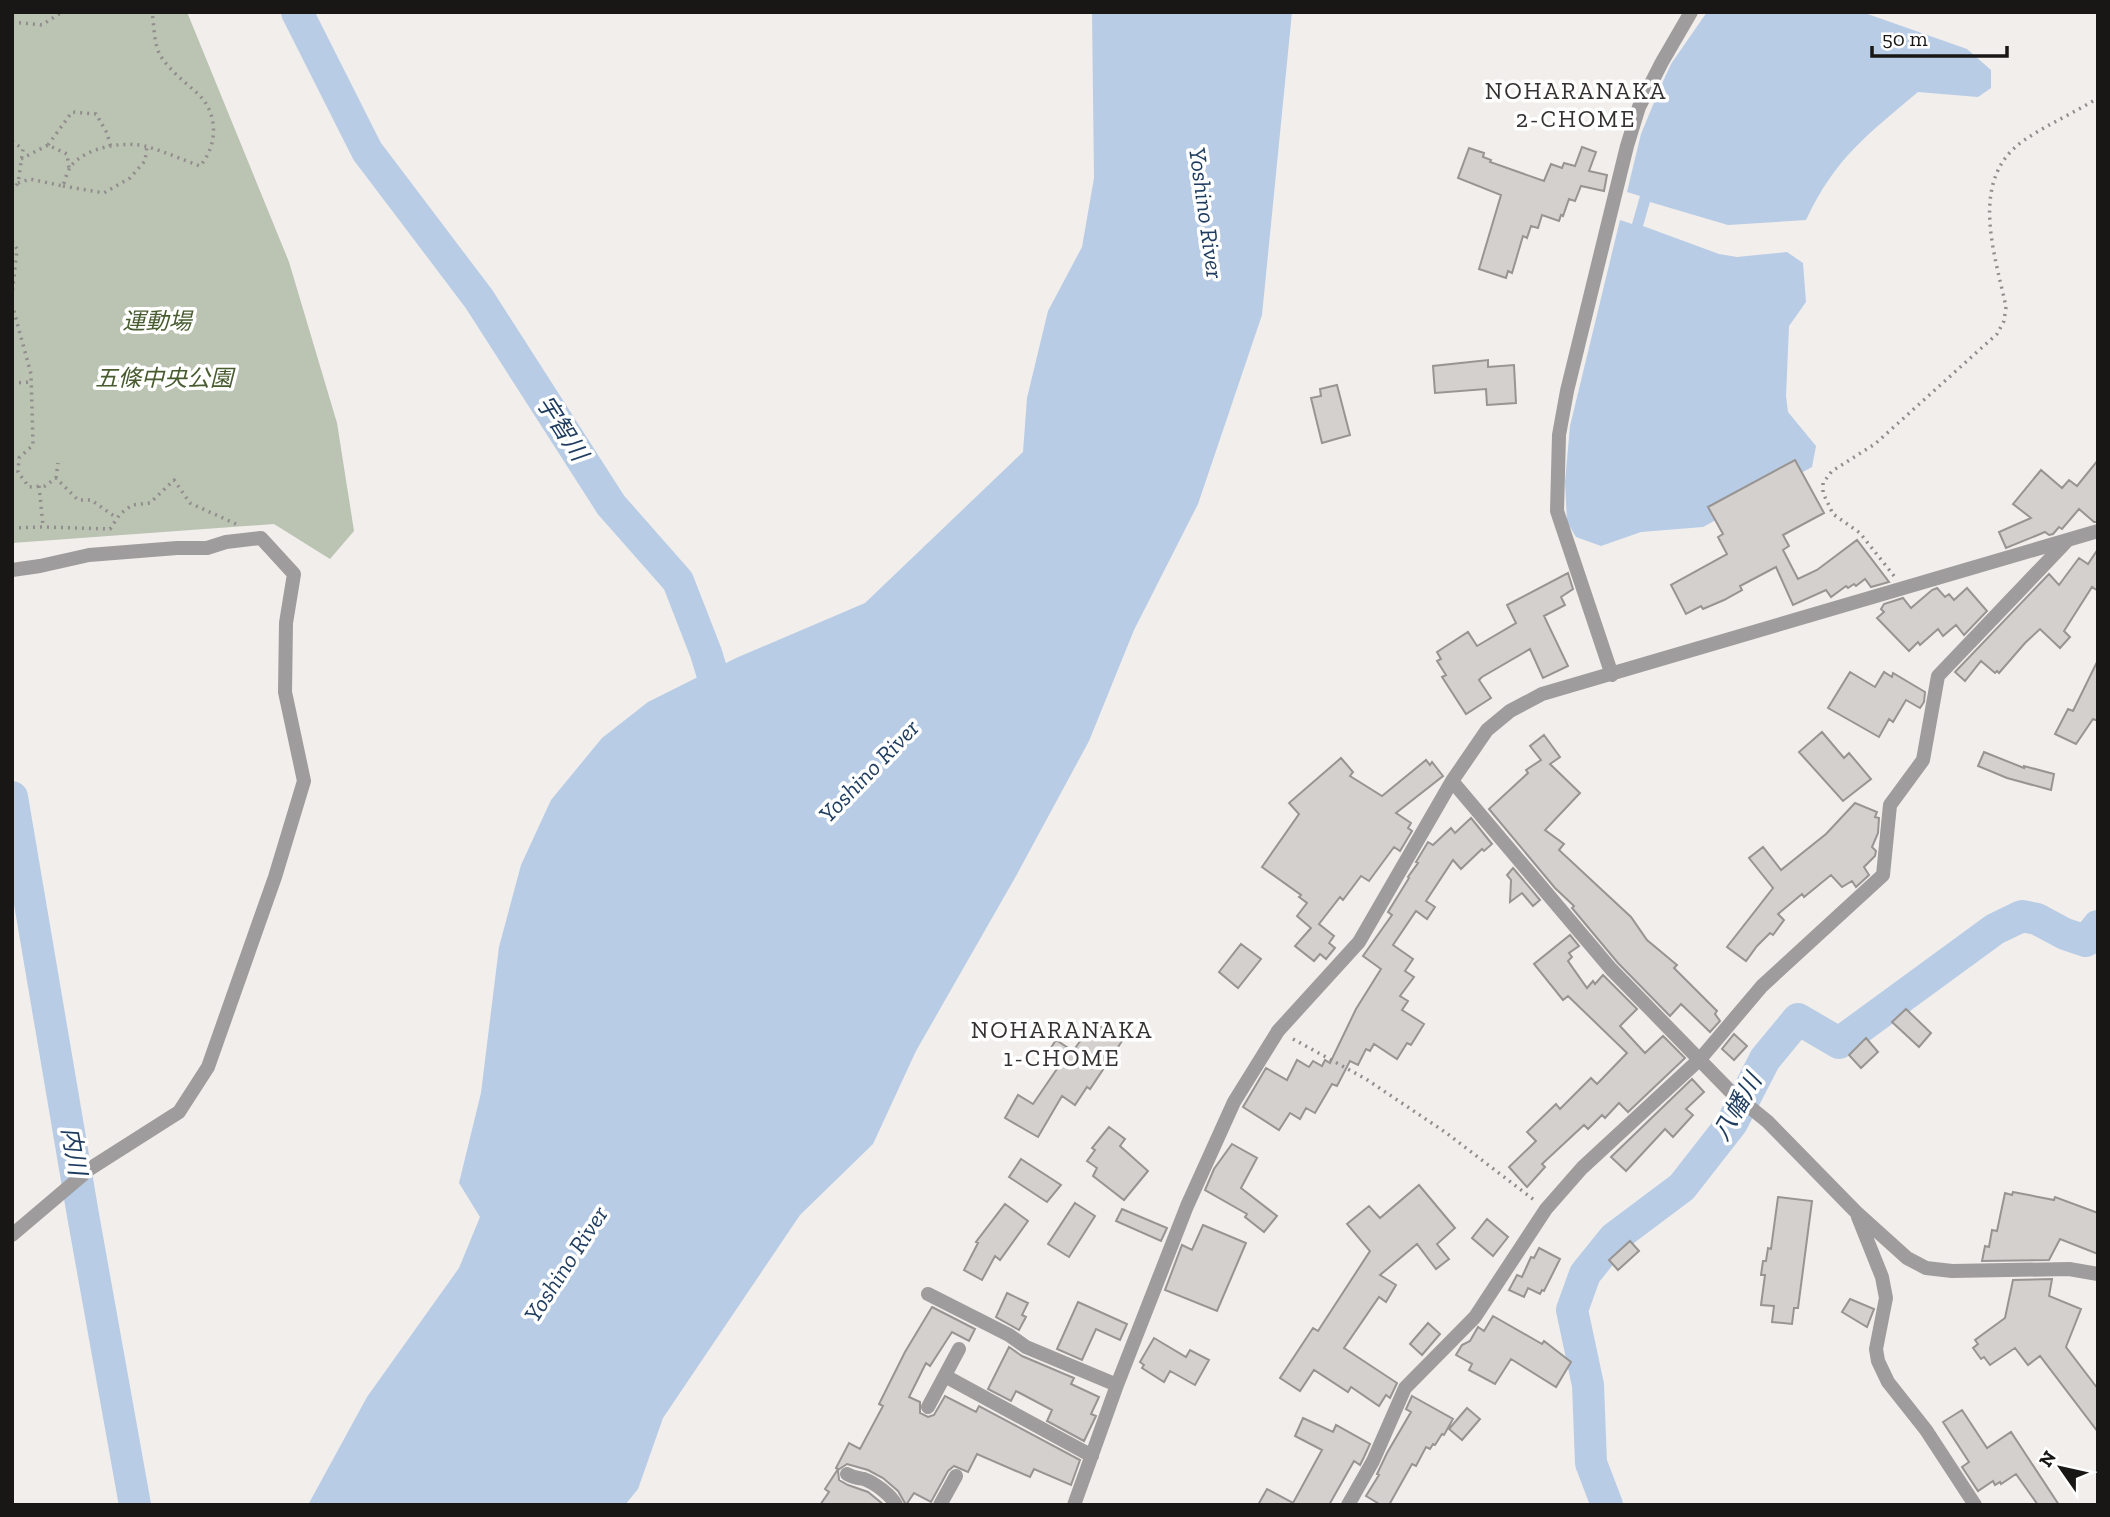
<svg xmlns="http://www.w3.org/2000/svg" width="2110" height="1517" viewBox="0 0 2110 1517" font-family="'Zilla Slab','Noto Sans JP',serif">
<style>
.green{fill:#bbc3b2}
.water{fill:#b8cce5}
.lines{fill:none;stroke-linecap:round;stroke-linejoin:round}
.river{stroke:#b8cce5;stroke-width:32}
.building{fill:#d3d0ce;stroke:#989492;stroke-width:2}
.path{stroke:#908e8c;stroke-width:3.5;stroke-dasharray:2 5;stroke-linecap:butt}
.street{stroke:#9e9c9c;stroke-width:14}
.labels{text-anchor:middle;stroke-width:7;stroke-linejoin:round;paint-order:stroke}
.park-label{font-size:23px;font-style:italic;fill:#495c30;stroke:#fff}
.neighbourhood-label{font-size:24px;letter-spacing:2px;fill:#343130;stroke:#fff}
.water-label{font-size:24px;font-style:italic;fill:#1e3c5f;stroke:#fff}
</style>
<rect width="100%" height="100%" fill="#f1eeec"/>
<!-- green -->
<path class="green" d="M12,12H187L289,262L337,423L354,531L330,559L274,524L12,543Z"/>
<!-- water -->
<path class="water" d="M1092,12H1292L1262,315L1198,504L1134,630L1089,741L1016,876L916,1051L873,1144L800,1215L663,1418L638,1489L625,1505H308L367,1397L459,1268L480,1217L459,1183L481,1093L499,947L521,865L551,800L602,738L648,702L736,658L865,603L1023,452L1027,398L1048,311L1082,247L1094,178Z
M1707,12H1862L1967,49L1991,70V88L1978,97L1918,92C1867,135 1835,158 1806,220L1728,225L1650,202L1643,226L1719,254L1737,257L1787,252L1803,263L1806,302L1789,326L1786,396L1788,412L1816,446L1812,467L1703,527L1641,532L1601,546L1576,537L1567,522L1565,482L1570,426L1620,220L1632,224L1640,196L1627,192L1641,134L1660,88L1671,64Z"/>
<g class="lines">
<!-- river -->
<path class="river" d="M297,12L367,151L479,299L611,505L678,581L706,653L723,709
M12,797L83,1215L135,1505
M1607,1505L1591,1463L1588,1385L1572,1310L1585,1274L1614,1238L1682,1187L1732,1123L1765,1059L1798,1019L1839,1043L1995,929L2022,916L2037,919L2065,934L2086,941L2098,926"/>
</g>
<!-- building -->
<path class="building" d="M1582,147L1596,152L1589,171L1607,175L1604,191L1581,186L1575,201L1569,199L1563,216L1561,215L1559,221L1542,215L1538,228L1531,226L1527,238L1523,236L1512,273L1508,271L1506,278L1479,269L1501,195L1458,178L1469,148L1484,153L1483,157L1491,160L1490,162L1544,181L1551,164L1562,168L1564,163L1575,166Z
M1488,360V367L1514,365L1516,403L1487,405L1486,389L1435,393L1433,366Z
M1337,385L1350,435L1322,443L1311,398L1321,396L1320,389Z
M1795,460L1824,513L1783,535L1789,546L1783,550L1798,579L1817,570L1857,540L1889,582L1871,587L1865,579L1856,586L1854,584L1848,588L1846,586L1831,597L1826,590L1793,605L1776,567L1740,586L1742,590L1724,600L1703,609L1701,606L1686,614L1671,585L1727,554L1718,537L1723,534L1708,507Z
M2098,460V522H2094L2079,509L2062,529L2059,527L2053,534L2049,535L2045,532L2006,548L1999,532L2031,518L2013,504L2041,470L2062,488L2069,480L2077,486Z
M2098,549V591L2092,587L2064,631L2070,637L2060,648L2040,629L2025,643L1999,673L1997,671L1995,673L1981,661L1965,681L1955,672L2049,574L2059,585L2079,558L2088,564Z
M1568,573L1573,589L1561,597L1565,605L1544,616L1568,666L1543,678L1530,649L1482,677L1479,680L1491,698L1466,714L1442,677L1446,675L1437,661L1441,659L1437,652L1468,632L1477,646L1516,623L1507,605Z
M1937,588L1945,597L1949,594L1954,600L1967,588L1987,611L1964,635L1956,625L1943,636L1938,629L1920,645L1918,642L1909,651L1877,618L1884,612L1881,609L1884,604L1903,598L1911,608L1932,590Z
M2098,660V721L2093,719L2076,744L2055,734L2068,709L2073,711Z
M1850,672L1875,687L1884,672L1892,677L1893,673L1925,692L1924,702L1920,708L1906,700L1893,722L1889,719L1879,737L1828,708Z
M1822,732L1844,758L1849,753L1871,779L1843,801L1799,752Z
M1544,735L1560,757L1550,764L1580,793L1545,830L1564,844L1559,850L1631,917L1647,940L1677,965L1674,968L1717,1011L1715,1014L1720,1021L1710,1032L1681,1004L1670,1016L1618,963L1572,908L1574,906L1555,888L1489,809L1528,773L1526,770L1541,760L1530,746Z
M1984,752L2024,768V766L2054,774L2051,790L2007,778L1978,766Z
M1341,758L1353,772L1350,776L1382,796L1426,760L1430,765L1432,762L1443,776L1396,813L1411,823L1408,828L1412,831L1400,851L1394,847L1369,881L1361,876L1343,900L1340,897L1319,924L1334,936L1329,943L1335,948L1326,959L1320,954L1314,961L1295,946L1311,928L1297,916L1307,903L1299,897L1301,895L1262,867L1299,814L1289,803Z
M1855,803L1877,812L1875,817L1879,818L1878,833L1872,847L1876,851L1875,856L1864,867L1869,875L1856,887L1852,881L1842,887L1831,875L1804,897L1802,894L1778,914L1784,920L1773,935L1770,933L1757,946L1746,961L1727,947L1773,888L1749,858L1763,847L1781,870L1826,834Z
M1471,818L1492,844L1484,851L1482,849L1461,869L1453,860L1426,901L1435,907L1427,919L1416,911L1393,945L1413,959L1405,971L1414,977L1400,996L1408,1001L1402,1010L1424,1024L1411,1045L1407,1043L1397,1059L1374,1044L1370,1051L1366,1049L1358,1065L1350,1061L1337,1086L1332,1084L1315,1113L1306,1108L1300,1119L1290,1113L1279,1130L1243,1107L1266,1068L1287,1080L1297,1060L1309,1067L1313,1061L1322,1066L1325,1060L1330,1063L1356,1009L1381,969L1363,956L1392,915L1388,912L1409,878L1408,877L1418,863L1416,862L1428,842L1433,845L1451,828L1455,833Z
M1513,868L1540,900L1533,906L1522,893L1510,902L1511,880L1507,875Z
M1570,935L1579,946L1569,953L1572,957L1568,961L1587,988L1593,981L1595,984L1603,975L1637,1009L1620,1026L1645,1053L1663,1036L1685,1058L1628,1112L1619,1103L1605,1118L1602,1115L1588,1129L1584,1125L1542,1164L1545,1167L1527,1187L1509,1167L1536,1141L1527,1132L1556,1104L1560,1109L1591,1078L1597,1084L1627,1053L1568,996L1563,1000L1534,964Z
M1241,944L1261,959L1238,988L1219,972Z
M1906,1009L1931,1033L1919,1047L1892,1022Z
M1094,1022L1122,1041L1090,1089L1087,1087L1075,1105L1062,1096L1038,1137L1005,1118L1018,1095L1033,1104L1061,1063L1047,1054L1056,1040L1073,1051Z
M1734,1034L1747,1046L1734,1060L1722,1049Z
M1866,1038L1878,1052L1861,1068L1849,1055Z
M1692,1079L1704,1092L1686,1109L1693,1115L1673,1137L1665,1129L1626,1171L1611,1157Z
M1109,1127L1125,1139L1120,1146L1148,1171L1124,1200L1093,1176L1097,1168L1087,1161L1095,1150L1092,1148Z
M1232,1144L1257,1158L1241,1188L1277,1216L1264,1232L1245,1217L1247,1214L1205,1190L1214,1169Z
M1021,1159L1061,1185L1047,1202L1009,1177Z
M1419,1185L1455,1228L1437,1244L1449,1259L1436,1269L1417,1244L1380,1275L1396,1285L1386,1302L1379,1297L1344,1348L1397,1383L1390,1398L1386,1395L1379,1406L1351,1387L1348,1392L1314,1370L1300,1391L1280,1378L1313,1328L1318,1331L1370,1251L1347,1224L1369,1206L1380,1218Z
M2013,1192L2054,1200L2055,1197L2098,1213V1254L2060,1239L2049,1260L1982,1261L1985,1246L1989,1247L1992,1230L1997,1231L2005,1193L2012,1195Z
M1778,1197L1812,1201L1798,1308H1794L1792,1324L1772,1322L1774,1306L1761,1305L1765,1275H1761L1763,1261H1766L1768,1248L1771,1249Z
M1075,1203L1095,1216L1069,1257L1048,1244Z
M1005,1204L1028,1221L1000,1260L995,1256L982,1280L964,1270L978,1243L976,1242Z
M1122,1209L1167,1228L1161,1241L1116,1221Z
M1487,1219L1508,1237L1493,1256L1472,1238Z
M1203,1225L1246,1243L1217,1311L1165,1290L1182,1245L1192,1250Z
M1630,1241L1639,1251L1618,1270L1609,1260Z
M1539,1248L1560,1259L1544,1291L1542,1290L1540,1294L1528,1288L1524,1297L1509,1290L1517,1275L1522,1277L1531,1257L1534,1258Z
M2052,1279L2049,1296L2081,1309L2066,1347L2098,1389V1432L2040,1356L2028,1365L2015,1348L1990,1365L1984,1357L1981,1359L1973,1348L1978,1344L1975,1340L2005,1318L2013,1280Z
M1007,1293L1028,1303L1022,1315L1026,1317L1019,1330L996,1317Z
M1850,1299L1874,1309L1867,1327L1842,1312Z
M1078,1302L1127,1324L1120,1340L1096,1329L1082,1360L1057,1349Z
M932,1307L975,1329L969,1341L952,1332L930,1366L926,1363L909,1397L920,1402V1413L928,1417L934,1415L945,1396L976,1412L979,1406L1080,1460L1071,1485L1034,1469L1030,1477L977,1454L968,1472L954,1466L948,1471L931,1502L914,1493L906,1505L898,1491L883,1478L868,1470L847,1464L838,1470L839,1480L848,1485L868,1492L884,1505H820L829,1492L825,1489L838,1469L836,1468L849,1443L860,1449L883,1406L879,1404L905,1352Z
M1493,1316L1542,1344L1544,1341L1571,1362L1556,1387L1511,1359L1495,1384L1469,1370L1472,1364L1456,1355L1462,1345L1470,1341L1478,1327L1484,1331Z
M1428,1323L1440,1334L1422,1355L1410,1344Z
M1154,1338L1186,1357L1190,1350L1209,1360L1195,1385L1170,1371L1164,1382L1142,1368L1144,1365L1140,1362Z
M1009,1347L1022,1356L1074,1378L1071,1384L1099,1397L1091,1414L1096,1416L1084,1441L1047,1421L1052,1410L1016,1391L1011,1401L988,1389Z
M1412,1396L1453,1419L1444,1435L1442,1434L1435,1445L1433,1444L1430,1449L1426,1447L1416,1466L1412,1464L1389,1505H1381L1366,1496L1379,1475L1377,1474L1387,1453L1411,1412L1406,1409Z
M1467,1408L1480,1419L1462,1440L1449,1429Z
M1962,1410L1987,1448L2011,1432L2059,1505H2038L2016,1474L2001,1484L2000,1482L1995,1485L1993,1481L1978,1491L1962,1467L1969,1462L1943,1422Z
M1303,1418L1333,1432L1336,1425L1370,1444L1364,1457L1360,1465L1354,1461L1329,1505H1258L1267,1489L1293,1503L1322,1450L1295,1436Z"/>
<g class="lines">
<!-- path -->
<path class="path" d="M12,22L42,25L62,12
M12,141L23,149L18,183L12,191
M48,145L72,112L96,114L107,133L111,148
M21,159L48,145L67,154L69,168
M18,183L30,179L63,186C65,180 67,172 71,166C86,147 126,140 148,147C166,152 183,160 200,166C218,145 219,113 197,93C185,82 169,70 160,55C154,44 154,25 152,12
M63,186L104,193L130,178L145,161L147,146
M12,241L17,249L12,295
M12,304L31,374L33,445L19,458L18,472L29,487L45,486L56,478L78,500H91L117,518
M12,383L31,382
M56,478L58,463
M39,486L43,526
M12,528L43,527L110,529L120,514L132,505L150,503L174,480L190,503L236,524
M1894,576L1860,533L1833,514L1823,493V483L1832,471L1875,444L1997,334L2004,321L2006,307C1995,254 1968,180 2023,141C2046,125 2074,113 2098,98
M1293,1039L1366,1079L1445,1132L1533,1199"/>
<!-- street -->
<path class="street" d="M12,570L40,566L89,555L177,548H207L226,542L261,538L294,574L286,623L285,692L304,781L275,877L208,1067L179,1112L91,1168L12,1235
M1612,675L1557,511L1559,435L1567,391L1627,146L1639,107L1662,62L1691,12
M1452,781L1611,969L1730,1091L1768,1122L1856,1212L1907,1258L1926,1268L1952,1271L2069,1269L2098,1274
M1858,1217L1882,1277L1886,1298L1876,1349L1878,1361L1888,1382L1926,1430L1975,1505
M928,1294L1009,1335L1026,1347L1117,1385
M945,1376L1092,1456
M928,1407L959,1349
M847,1474C854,1478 857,1478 864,1479C875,1483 891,1495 896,1505
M940,1505L956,1476
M1074,1505L1117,1385L1187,1206L1234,1102L1278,1031L1359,942L1452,781L1487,730L1510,711L1542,694L2098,531
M1348,1505L1373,1461L1405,1388L1475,1317L1546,1209L1582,1168L1701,1058L1762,986L1883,875L1890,805L1923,760L1938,676L2066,542"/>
</g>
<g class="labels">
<!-- park labels -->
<g class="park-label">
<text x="157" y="329">運動場</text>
<text x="164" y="386">五條中央公園</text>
</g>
<!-- neighbourhood labels -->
<g class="neighbourhood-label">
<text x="1576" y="99">NOHARANAKA<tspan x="1576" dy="28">2-CHOME</tspan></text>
<text x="1062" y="1038">NOHARANAKA<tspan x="1062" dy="28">1-CHOME</tspan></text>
</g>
<!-- water labels -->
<g class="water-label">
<text transform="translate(1206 213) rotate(82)" y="8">Yoshino River</text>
<text transform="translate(562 428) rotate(57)" y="8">宇智川</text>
<text transform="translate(869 771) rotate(-46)" y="8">Yoshino River</text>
<text transform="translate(1737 1107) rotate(-60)" y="8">八幡川</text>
<text transform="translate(74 1151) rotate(80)" y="8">内川</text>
<text transform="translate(566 1264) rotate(-57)" y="8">Yoshino River</text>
</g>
</g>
<!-- border -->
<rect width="2110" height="1517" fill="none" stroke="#181716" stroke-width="28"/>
<!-- north arrow -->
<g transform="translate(2061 1468) rotate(304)" stroke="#ffffff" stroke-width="5" paint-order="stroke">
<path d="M0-5L12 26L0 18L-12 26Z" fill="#181716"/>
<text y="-10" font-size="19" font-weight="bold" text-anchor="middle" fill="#181716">N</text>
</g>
<!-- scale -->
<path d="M1872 46v10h135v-10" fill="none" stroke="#181716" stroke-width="3.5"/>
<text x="1882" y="46" font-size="21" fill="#181716" stroke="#ffffff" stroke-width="5" paint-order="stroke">50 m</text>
</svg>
